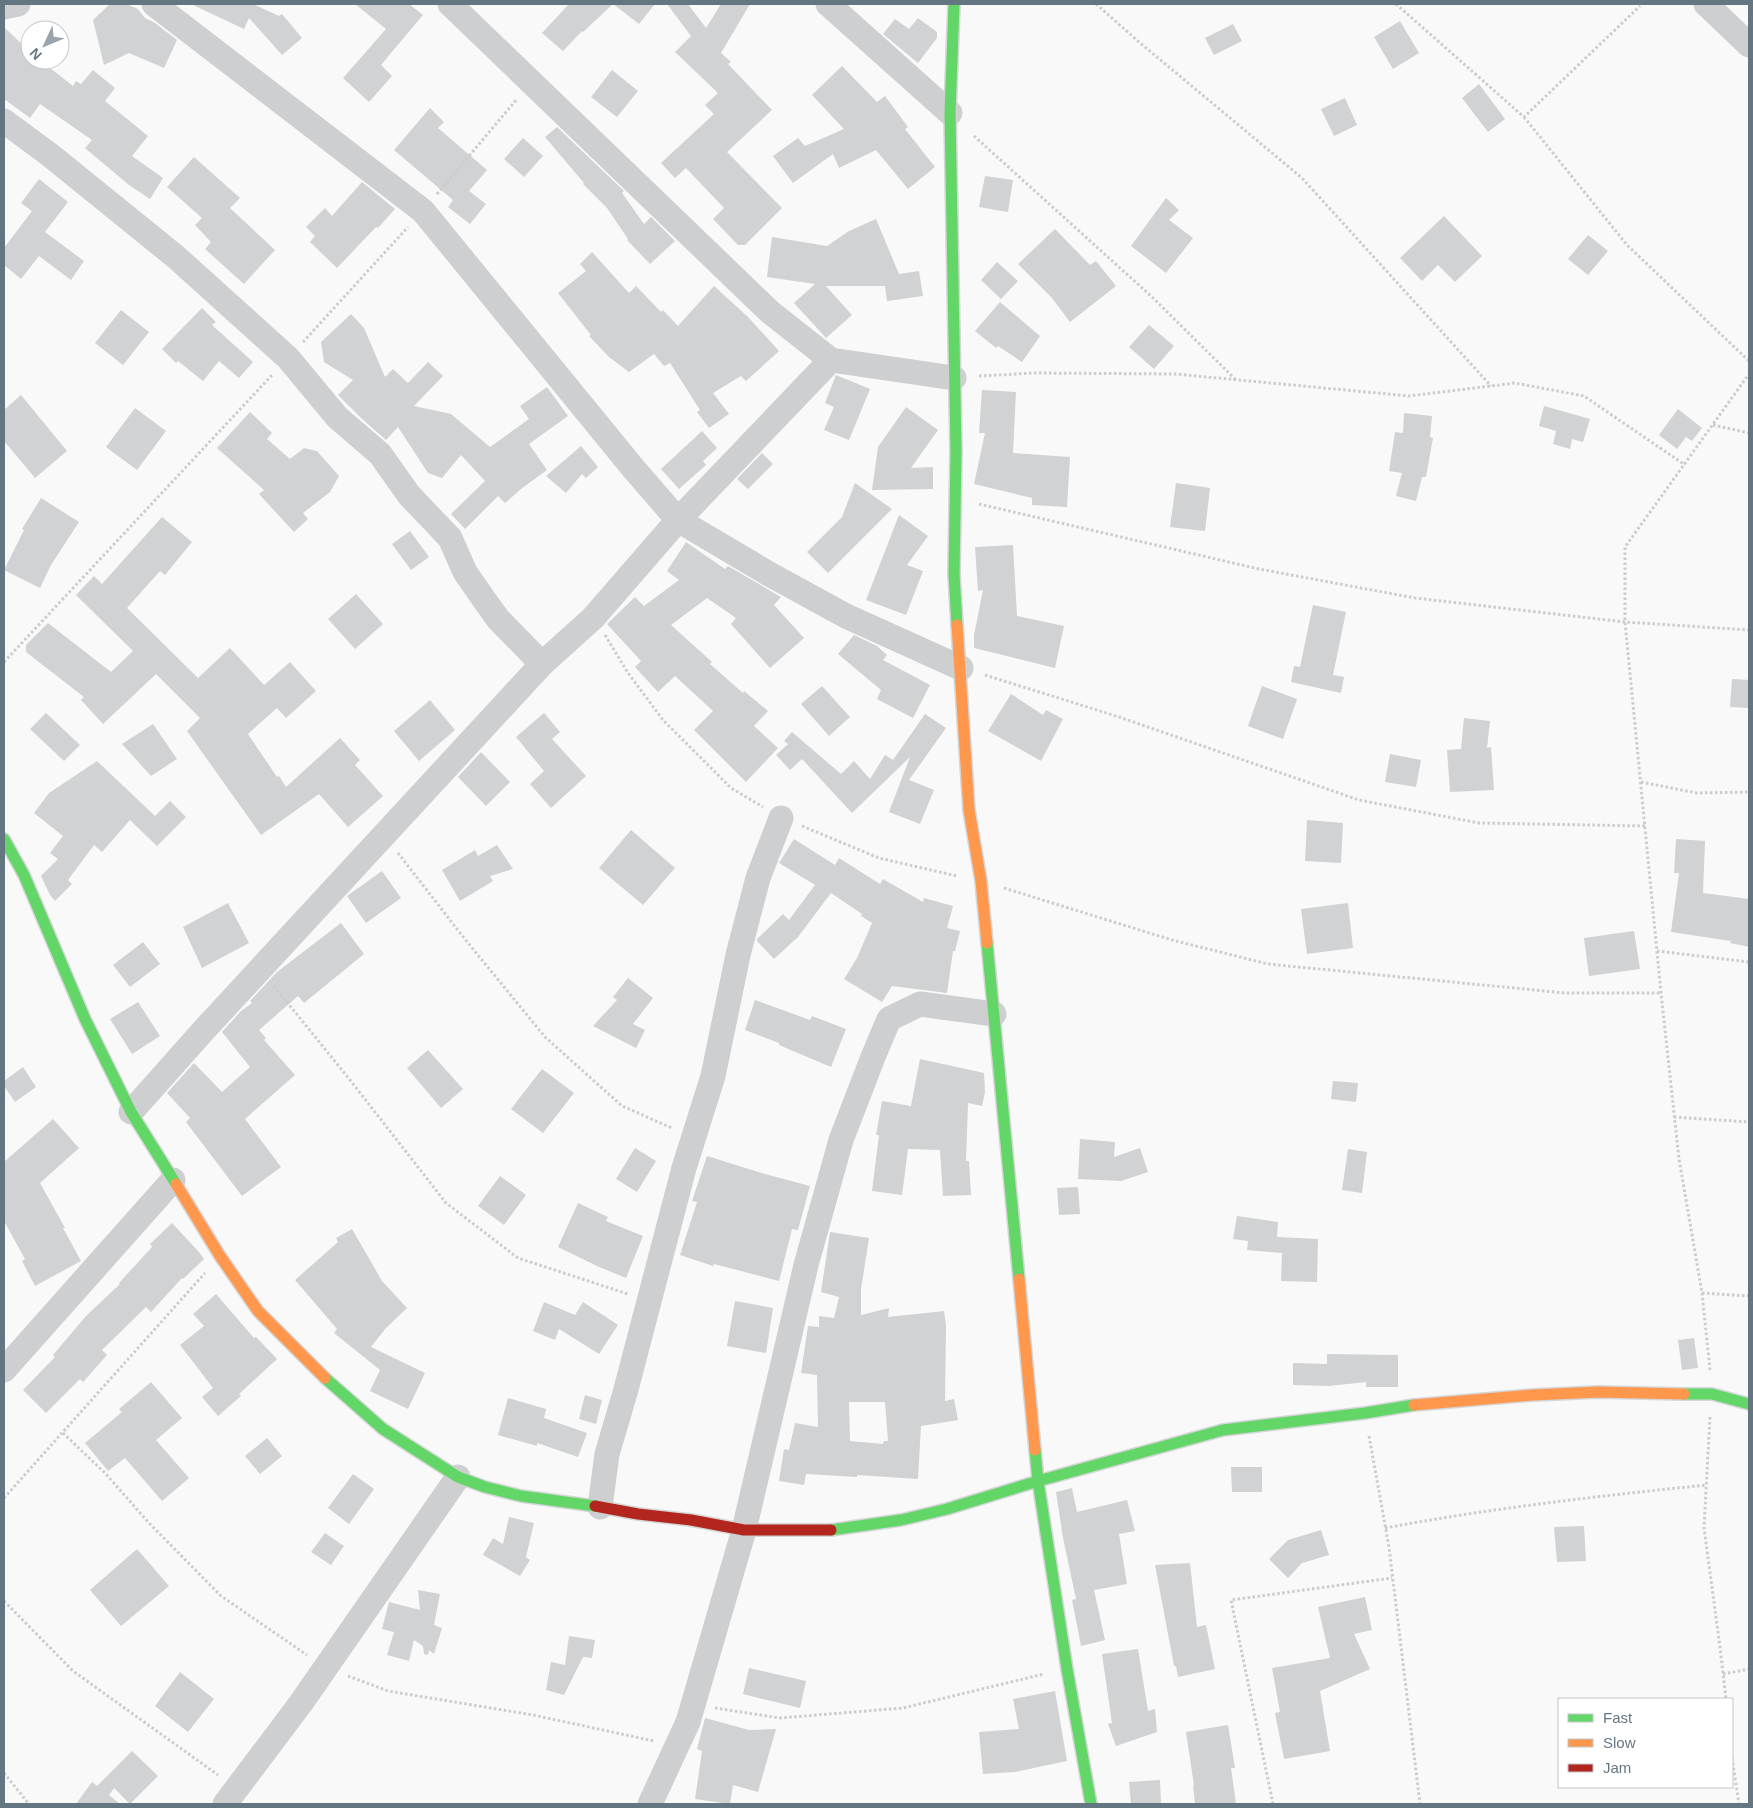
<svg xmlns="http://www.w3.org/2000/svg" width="1753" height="1808" viewBox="0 0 1753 1808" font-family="Helvetica,sans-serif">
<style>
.building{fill:#d0d2d3;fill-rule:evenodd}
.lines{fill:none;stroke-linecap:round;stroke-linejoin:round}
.fast-casing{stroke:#d5d6d7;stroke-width:14}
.slow-casing{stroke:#d5d6d7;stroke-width:14}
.jam-casing{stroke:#d5d6d7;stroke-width:14}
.path{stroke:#cbcccd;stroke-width:3;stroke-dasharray:2.5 2.5;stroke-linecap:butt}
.street{stroke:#cecfd0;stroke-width:25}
.fast{stroke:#63d668;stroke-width:11}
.slow{stroke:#ff974d;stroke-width:11}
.jam{stroke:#b3261e;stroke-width:11}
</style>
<rect width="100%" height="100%" fill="#f9f9f9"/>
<!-- building -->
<path class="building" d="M110,4H126L138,9L145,18L155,23L177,40L164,68L129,53L104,65L93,20Z
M191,4H256L255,5L279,16L282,14L302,38L282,55L249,18L244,29Z
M355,4H409L423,15L381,65L392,76L369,102L343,78L386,29Z
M569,4H655L639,24L613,4L583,32L582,31L563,51L542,33Z
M667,4H688L706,28L721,4H750L721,53L731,62L728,64L772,110L727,152L782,208L745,245H738L713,219L724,208L686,168L675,178L661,163L714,114L705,105L718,93L675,52L691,36Z
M918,18L937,32V38L918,63L883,34L895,19L909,29Z
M1400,21L1419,53L1393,69L1374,37Z
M1233,24L1242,41L1214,55L1205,38Z
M4,27L30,52V60H40L73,86L76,81L81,84L93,70L115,88L105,101L148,136L132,156L163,178L150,199L129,185L85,148L92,140L40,104L30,118L4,99Z
M842,66L877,102L885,96L908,127L905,129L935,167L908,189L876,150L839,168L833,154L793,183L773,156L798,138L805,146L844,129L812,95Z
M612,70L638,91L617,117L591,97Z
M1479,84L1505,119L1488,132L1462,98Z
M1345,98L1357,125L1334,136L1321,109Z
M430,108L444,122L438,128L487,170L469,191L486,204L470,224L448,207L453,200L394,150Z
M557,127L624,191L622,193L644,224L651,217L675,241L650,264L627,240L628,239L607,208L583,184L584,183L545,137Z
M523,138L543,156L524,177L504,159Z
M194,157L240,198L230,208L275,250L244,284L205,249L211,242L195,225L202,218L167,187Z
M985,176L1013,180L1008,212L979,207Z
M39,179L68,202L45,232L84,261L71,280L39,256L21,279L4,265V248L32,211L21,203Z
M362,182L395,209L378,228L376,227L337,268L310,242L315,236L306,227L325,208L332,216Z
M1166,198L1179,210L1169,220L1193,238L1166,273L1131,246Z
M1444,216L1482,256L1455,282L1438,265L1422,281L1400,258Z
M876,219L899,274L919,271L923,296L887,301L885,286H826L852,315L826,338L794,303L815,284L767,277L772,237L827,246L849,231Z
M1055,229L1090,265L1096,261L1116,286L1070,322L1052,298L1018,264Z
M1588,235L1608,251L1588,275L1568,259Z
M592,252L629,293L636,286L661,312L663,310L678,326L714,286L748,317L779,351L746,381L741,376L713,393L729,414L709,428L697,412L700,410L670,363L664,366L654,354L629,372L609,357L589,336L591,335L558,293L586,271L580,264Z
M997,262L1018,281L1001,299L981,280Z
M1000,302L1040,336L1022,362L998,346L996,348L975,331Z
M202,308L216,322L212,325L253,362L239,378L219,361L203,381L178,361L176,363L162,349Z
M121,310L149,332L123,365L95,343Z
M351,314L364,328L385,377L393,369L408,383L428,362L443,376L414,406L451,414L490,447L529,419L520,406L547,387L568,416L529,444L547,470L521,489L505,503L498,496L465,529L451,514L485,481L461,455L442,478L428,473L398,427L386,440L361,418L338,395L353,380L324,362L321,342Z
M1149,325L1174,346L1154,369L1129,347Z
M836,375L870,389L849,440L824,430L834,407L825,403Z
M982,390L1016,392L1013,453L1070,457L1067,507L1032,505V498L974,484L985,433H979Z
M21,395L67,451L35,478L4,441V410Z
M1544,406L1590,419L1583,442L1572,439L1570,449L1553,444L1556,431L1539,426Z
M906,407L938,430L911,468L933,467V489L872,490L878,447Z
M135,408L166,431L137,470L106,447Z
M1678,409L1702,428L1692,441L1686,437L1677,449L1659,435Z
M250,412L272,433L267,439L290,459L304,448L317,451L339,476L330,492L303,513L308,519L294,532L259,494L264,490L217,448Z
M1404,413L1432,416L1430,437L1433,438L1426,477H1422L1416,501L1396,496L1402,473L1389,471L1395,432L1403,433Z
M702,431L717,448L703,461L706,465L679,489L661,469Z
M581,446L598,467L586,478L582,474L566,493L546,476Z
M762,453L773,464L748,489L737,479Z
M855,483L892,509L828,573L807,552L842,517Z
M1176,483L1210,488L1205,531L1170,527Z
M41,498L79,522L51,565L40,588L4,570L24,530L22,529Z
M899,515L928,536L907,565L923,571L906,615L866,600Z
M162,517L192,542L165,575L160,571L127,608L198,678L230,648L264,685L290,662L316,691L286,718L277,708L248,734L277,777L279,776L286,787L340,738L360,760L355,765L383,796L348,827L319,794L261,835L187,731L200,718L156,674L103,724L81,700L84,697L26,652V645L48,623L111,672L133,651L76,595L94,576L102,584Z
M410,531L429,557L411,570L392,544Z
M686,542L725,569L728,566L781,597L774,605L804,638L770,668L731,624L736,618L707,598L671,625L712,662L710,664L743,693L744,691L768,711L754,726L778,748L746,782L694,730L713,711L675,676L658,692L635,667L641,661L607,624L635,597L644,606L679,580L667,571Z
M1013,545L1017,616L1064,626L1055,668L974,648V635L983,590L978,591L975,547Z
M356,594L383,624L355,649L328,619Z
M1313,605L1346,612L1333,675L1344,677L1341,693L1291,682L1294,666L1300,667Z
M854,635L877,646L887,655L883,660L930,685L913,718L877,699L881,690L838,654Z
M1732,679L1749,680V708L1730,707Z
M822,686L850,717L829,736L801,704Z
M1262,686L1297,699L1283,739L1248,726Z
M1011,694L1043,715L1046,710L1063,719L1041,761L988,731Z
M430,700L455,730L419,761L394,731Z
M46,713L80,745L64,761L30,729Z
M544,713L560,732L552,739L586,776L551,808L530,784L544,771L516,737Z
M925,714L946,728L909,780L934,790L920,824L889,812L910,757L852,813L802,759L790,770L776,755L788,744L784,741L792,732L841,774L854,761L870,779L885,755L893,760Z
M1464,718L1490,721L1487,748L1491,747L1494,790L1450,792L1447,750L1461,749Z
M153,724L177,759L151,776L122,744Z
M481,752L510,782L486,806L458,777Z
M1390,754L1421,760L1416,787L1385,782Z
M97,761L155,816L170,801L186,817L157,846L130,820L102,852L94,845L68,880L72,884L55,901L50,895L41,876L58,859L50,853L63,836L34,813L49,793Z
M1307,820L1343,823L1341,863L1305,861Z
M631,830L675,868L643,905L599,868Z
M794,839L835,865L839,858L880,884L883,879L923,902L924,898L953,906L947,928L960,931L955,951H953L947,993L892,986L882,1002L844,979L857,958L872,923L861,916L862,914L831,893L798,937L774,959L757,941V939L783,914L789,920L815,885L779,863Z
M1676,839L1705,841L1703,893L1749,899V947L1730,943L1731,941L1671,932L1679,873H1674Z
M497,845L513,869L490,876L493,881L460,901L442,870L475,850L478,856Z
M382,871L401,898L366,923L347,896Z
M228,903L249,943L202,968L183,927Z
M1348,903L1353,948L1307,954L1301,909Z
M341,923L364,954L304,1003L298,996L259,1030L266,1038L264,1040L295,1075L245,1119L281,1167L242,1196L186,1122L190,1118L167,1093L194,1063L222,1092L250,1067L222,1032L241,1011L252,1003L250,1001L277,972Z
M1634,931L1640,969L1589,976L1584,938Z
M143,942L160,964L130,987L113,965Z
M628,978L653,998L633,1024L645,1030L636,1048L593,1026L617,1000L613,997Z
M755,1000L810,1020L812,1016L846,1029L831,1067L779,1045V1043L745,1030Z
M138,1002L160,1036L132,1054L110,1019Z
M428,1050L463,1089L441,1108L407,1068Z
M920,1059L984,1073L985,1092L982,1106L968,1103L966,1161H969L971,1195L943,1196L940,1150L908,1149L902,1195L872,1191L879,1135H876L882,1101L911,1106Z
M23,1067L36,1087L15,1102L4,1086V1081Z
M542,1069L574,1093L543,1133L511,1109Z
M1333,1081L1358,1083L1356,1102L1331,1099Z
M53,1119L79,1148L40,1183L65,1228H63L81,1261L35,1286L22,1261L25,1259L4,1221V1162Z
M1080,1139L1115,1142L1114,1157L1140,1148L1148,1172L1121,1181L1078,1179Z
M635,1148L656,1161L637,1192L616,1179Z
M1348,1149L1367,1152L1362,1193L1342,1190Z
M707,1156L765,1174L810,1186L798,1230L792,1229L779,1281L714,1264L713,1266L680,1255L697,1202L692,1201Z
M500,1176L526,1195L504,1225L478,1206Z
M1078,1187L1080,1214L1059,1215L1057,1188Z
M578,1203L608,1217L606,1221L643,1236L626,1278L597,1266L558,1247Z
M1237,1216L1278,1222L1277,1237L1318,1239L1317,1282L1281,1281L1282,1253L1247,1250L1248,1241L1233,1239Z
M172,1223L198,1251L204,1259L183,1279L182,1278L151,1312L146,1307L102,1350L107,1355L83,1382L80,1379L46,1413L23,1390L55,1357L53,1355L86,1316L120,1284L119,1283L152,1247L150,1244Z
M352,1229L382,1281L407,1308L386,1328L371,1347L425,1373L408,1409L370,1391L380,1370L334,1333L337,1329L295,1280L338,1242L336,1238Z
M830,1232L869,1238L861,1289V1315L889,1308L888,1317L944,1311L946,1325L945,1401L954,1399L958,1420L921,1426L918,1479L857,1475V1477L806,1474L804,1485L779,1481L784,1449L789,1450L795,1423L818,1427L817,1375L801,1373L808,1326L819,1327V1316L834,1318L839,1297L821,1292ZM849,1402H885L888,1441H884L883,1444L850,1441Z
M216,1294L254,1338L256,1337L277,1359L239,1394L241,1396L218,1416L202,1397L213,1388L180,1345L204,1326L193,1314Z
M735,1301L773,1308L766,1353L727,1346Z
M544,1302L575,1315L583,1302L618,1325L599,1354L559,1329L555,1340L533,1331Z
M1694,1338L1698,1368L1682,1370L1678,1340Z
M1327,1354L1398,1355V1387H1366V1382L1329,1386L1293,1385V1363L1327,1364Z
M151,1382L182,1418L156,1440L189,1478L162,1501L125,1458L108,1471L85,1443L122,1412L119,1409Z
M585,1395L602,1400L596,1424L579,1419Z
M508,1398L546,1409L544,1418L587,1433L578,1457L537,1443V1446L498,1435Z
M267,1438L282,1456L260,1474L245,1456Z
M1231,1467H1262V1492H1232Z
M353,1474L374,1489L349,1524L328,1508Z
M1072,1488L1077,1512L1127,1500L1135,1531L1119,1534L1127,1584L1094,1590L1105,1640L1081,1646L1072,1600L1076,1599L1063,1538L1056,1492Z
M509,1517L534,1523L526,1557L530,1560L520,1576L483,1555L493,1538L503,1544Z
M1584,1526L1586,1561L1557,1562L1554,1527Z
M1321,1530L1329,1555L1302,1563L1288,1578L1269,1559L1288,1540Z
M325,1533L344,1546L331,1565L311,1552Z
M137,1549L169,1586L121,1626L90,1590Z
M1190,1563L1197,1627L1206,1625L1215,1669L1178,1677L1176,1666H1174L1155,1565Z
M418,1590L440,1594L434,1625L442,1628L434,1654L429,1650L428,1655L424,1654L423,1646L414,1640L409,1661L387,1655L394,1632L382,1629L389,1602L420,1610Z
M1365,1597L1372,1630L1354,1634L1370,1669L1320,1691L1330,1751L1284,1759L1275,1713L1280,1712L1272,1668L1330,1658L1318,1607Z
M569,1636L595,1640L592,1658L583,1657L564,1695L546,1690L551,1662L565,1665Z
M1138,1649L1148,1711L1155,1709L1157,1732L1116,1746L1108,1724L1112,1723L1102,1654Z
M749,1668L806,1681L800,1708L743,1694Z
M180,1672L214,1699L188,1732L155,1706Z
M1055,1691L1067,1761L1015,1772L983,1774L979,1732L1019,1729L1013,1699Z
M705,1718L749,1730L776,1729L758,1792L733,1785L730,1804L695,1799L702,1751L697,1749Z
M1228,1725L1235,1768H1231L1236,1804H1195L1193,1785H1194L1186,1732Z
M132,1751L158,1776L130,1804L114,1788L109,1795L120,1804H76L92,1782L97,1786Z
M1160,1780L1161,1804H1131L1129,1782Z"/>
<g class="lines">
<!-- fast casing -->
<g class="fast-casing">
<path id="fast" d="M954,4L950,113L956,451L954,574L957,625
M4,839L24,875L85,1019L131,1112L176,1184
M987,943L1019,1279
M325,1378L383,1429L458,1477L485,1487L521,1496L595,1506
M1684,1394H1712L1749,1404
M1035,1450L1038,1481L1067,1669L1091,1804
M831,1530L901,1520L947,1509L1038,1481L1223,1430L1365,1413L1414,1405"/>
</g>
<!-- slow casing -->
<g class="slow-casing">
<path id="slow" d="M957,625L969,810L981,881L987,943
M176,1184L220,1256L258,1311L325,1378
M1019,1279L1035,1450
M1414,1405L1533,1395L1598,1392L1684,1394"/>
</g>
<!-- jam casing -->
<g class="jam-casing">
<path id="jam" d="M595,1506L638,1514L691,1520L744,1530H831"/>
</g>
<!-- path -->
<path class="path" d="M1096,4L1139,42L1302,178L1491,386
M1396,4L1524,117L1640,6
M1524,117L1627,245L1749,361
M974,136L1151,296L1236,380
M437,194L517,99
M303,342L408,227
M979,376L1035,373L1175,374L1409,396L1515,383L1584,396L1685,465
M1713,425L1749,433
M979,504L1259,569L1415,598L1625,622L1749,630
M605,635L628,673L663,720L731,788L763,807
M4,662L273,374
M985,675L1119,717L1359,800L1479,823L1645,826
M1641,782L1697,793L1749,792
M802,826L879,858L957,876
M398,853L464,938L545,1037L622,1106L672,1128
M1004,888L1172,940L1268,964L1565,993H1661
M1657,951L1749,962
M274,986L350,1080L446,1203L518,1258L628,1294
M1674,1117L1749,1122
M1702,1293L1749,1296
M1710,1370L1702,1293L1679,1159L1661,993L1625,622V547L1749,374
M1710,1417L1704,1528L1720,1647L1726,1699
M63,1433L105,1473L149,1523L221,1596L307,1655
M1369,1436L1389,1547L1420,1804
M4,1498L205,1273
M1385,1528C1492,1508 1599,1496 1706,1485
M4,1601L73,1671L218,1775
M1723,1674L1749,1669
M348,1676L388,1691L533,1715L654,1741
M715,1708L780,1718L903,1708L1044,1674
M1732,1758L1739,1804
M4,1773L29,1804
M1273,1804L1231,1600L1392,1578"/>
<!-- street -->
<path class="street" d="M154,4L423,211L633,468L678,520L771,575L846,616L961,668
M450,4L770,312L831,360L954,378
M828,4L950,113
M1706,4L1749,45
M4,7L18,4
M4,121L50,155L176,257L288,358L337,417L380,454L409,495L450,538L465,572L483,598L498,619L542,664
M131,1112L203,1031L542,664L593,618L678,520L831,360
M4,1370L173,1180
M600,1507L607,1454L625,1393L684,1168L713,1076L738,955L758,878L781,818
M225,1804L301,1703L458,1477
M650,1804L688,1722L744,1530L806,1265L841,1140L873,1057L889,1019L920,1004L994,1014"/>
<!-- fast -->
<use href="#fast" class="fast"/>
<!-- slow -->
<use href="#slow" class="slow"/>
<!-- jam -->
<use href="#jam" class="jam"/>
</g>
<!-- border -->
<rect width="1753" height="1808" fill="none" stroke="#657683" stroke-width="10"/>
<!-- legend -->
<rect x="1558" y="1698" width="175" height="90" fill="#ffffff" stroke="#c1c8cd"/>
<rect x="1568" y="1714" width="25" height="8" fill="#63d668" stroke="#c1c8cd"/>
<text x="1603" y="1723" font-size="15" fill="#657683">Fast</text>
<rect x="1568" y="1739" width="25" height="8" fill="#ff974d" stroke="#c1c8cd"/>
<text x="1603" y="1748" font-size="15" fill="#657683">Slow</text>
<rect x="1568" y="1764" width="25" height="8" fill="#b3261e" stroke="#c1c8cd"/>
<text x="1603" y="1773" font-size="15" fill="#657683">Jam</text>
<!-- north arrow -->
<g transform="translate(45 45) rotate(226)"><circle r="24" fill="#ffffff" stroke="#c1c8cd"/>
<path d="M0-4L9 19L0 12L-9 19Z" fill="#99a4ac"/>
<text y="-8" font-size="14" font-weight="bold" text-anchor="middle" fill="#657683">N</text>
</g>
</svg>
